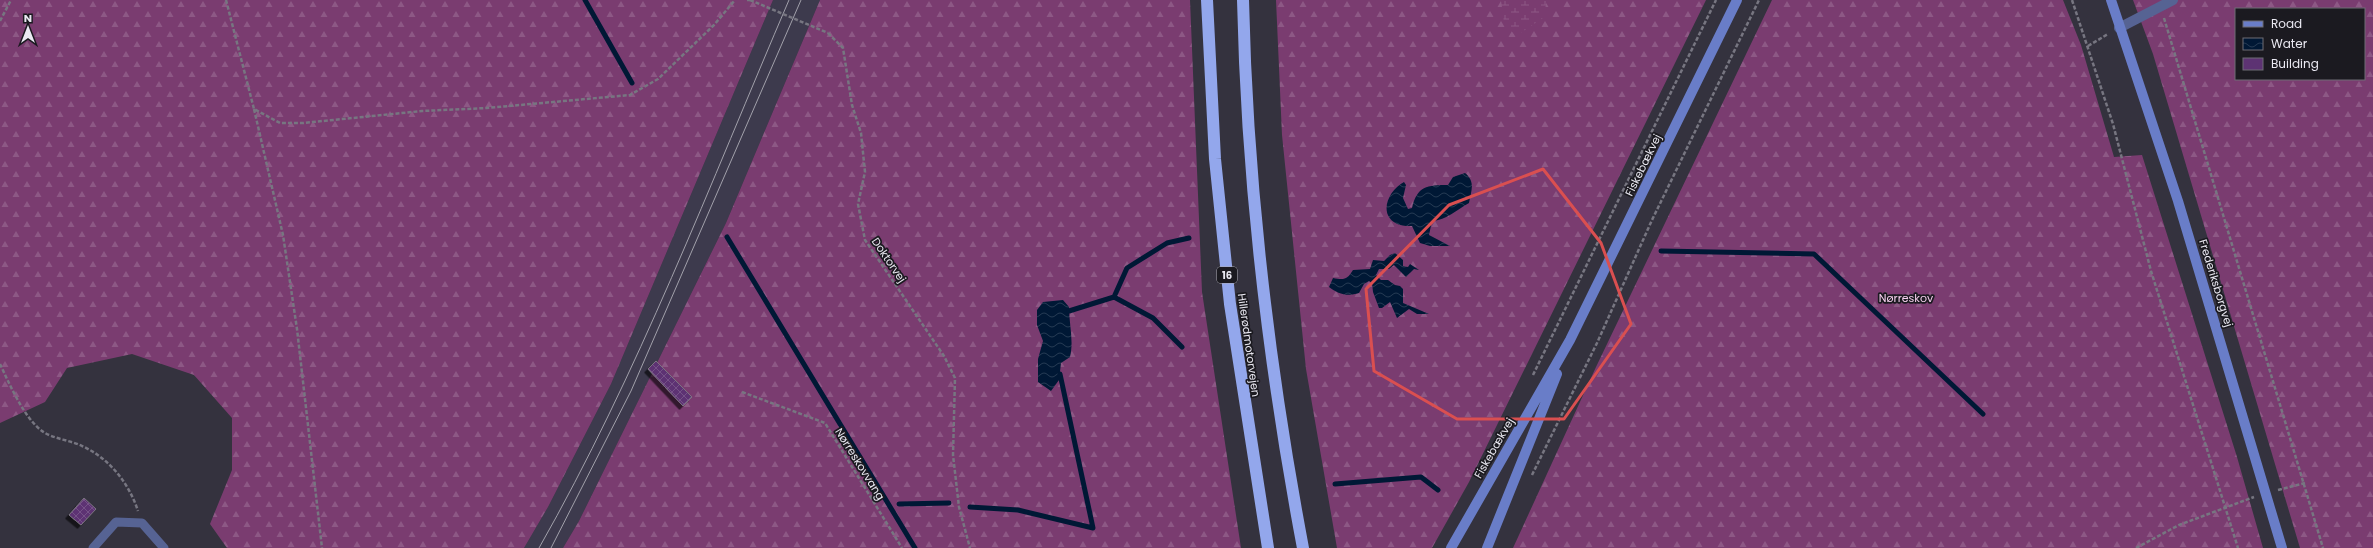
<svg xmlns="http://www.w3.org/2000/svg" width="2373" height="548" viewBox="0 0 2373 548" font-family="Poppins,sans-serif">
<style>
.built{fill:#3d3a4d}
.forest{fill:url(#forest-firs);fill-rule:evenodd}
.wetland{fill:url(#wetland-marsh)}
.water{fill:url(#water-waves)}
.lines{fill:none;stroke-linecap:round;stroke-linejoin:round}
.stream{stroke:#001835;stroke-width:5}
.building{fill:url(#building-cross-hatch);stroke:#7b7380;filter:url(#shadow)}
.path{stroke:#777681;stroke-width:2.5;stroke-dasharray:4 2;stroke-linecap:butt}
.lane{stroke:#566393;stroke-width:9}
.street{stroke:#566393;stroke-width:10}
.secondary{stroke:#697dc8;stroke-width:10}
.highway{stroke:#93a7ec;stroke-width:12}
.tram{stroke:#a2a1ab;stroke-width:1}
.path-bridge{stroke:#777681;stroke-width:2.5;stroke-dasharray:4 2;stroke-linecap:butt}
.marked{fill:none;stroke:#da4f50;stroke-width:3;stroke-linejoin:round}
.labels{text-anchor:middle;stroke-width:3.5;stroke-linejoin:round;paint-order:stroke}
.shield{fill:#1b1a20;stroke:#acabb3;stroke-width:1}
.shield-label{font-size:10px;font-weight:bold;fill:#eae9f2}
.street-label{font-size:11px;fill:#eae9f2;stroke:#1b1a20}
.park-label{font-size:11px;fill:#f5cfed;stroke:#1b1a20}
</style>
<defs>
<pattern id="forest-firs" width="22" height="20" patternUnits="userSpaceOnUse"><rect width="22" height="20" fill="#7a3c70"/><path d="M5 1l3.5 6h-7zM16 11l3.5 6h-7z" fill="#8d5885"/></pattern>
<pattern id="wetland-marsh" width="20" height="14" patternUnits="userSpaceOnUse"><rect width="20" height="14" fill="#7a3c70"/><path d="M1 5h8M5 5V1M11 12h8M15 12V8" fill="none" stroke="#8d5885"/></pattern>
<pattern id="water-waves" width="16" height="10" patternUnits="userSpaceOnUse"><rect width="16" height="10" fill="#001835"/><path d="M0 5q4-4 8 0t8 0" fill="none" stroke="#253a53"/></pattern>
<pattern id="building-cross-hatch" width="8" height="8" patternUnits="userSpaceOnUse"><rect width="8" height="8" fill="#5d3373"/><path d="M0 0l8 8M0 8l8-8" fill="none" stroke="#745187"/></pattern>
<filter id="shadow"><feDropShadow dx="-3.5" dy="3.5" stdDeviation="0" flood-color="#0009"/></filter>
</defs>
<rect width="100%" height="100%" fill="#34323e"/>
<!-- built -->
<path class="built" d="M773,0H820L726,223L579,521L563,548H524L548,507L611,384Z"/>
<!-- forest -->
<path class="forest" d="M0,0H773L611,384L548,507L524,548H227L210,524L232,470V418L194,375L132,354L67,368L45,402L0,423Z
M820,0H1190L1202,292L1241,548H563L579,521L726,223Z
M1276,0H1706L1469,482L1432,548H1337L1306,369L1282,135Z
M1772,0H2063L2081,45L2114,157L2142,155L2237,457L2263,548H1513L1596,367Z
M2133,0H2373V548H2300L2153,54ZM2236,9H2364V79H2236Z"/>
<!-- wetland -->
<path class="wetland" d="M1501,0H1547L1543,18L1516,36L1504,23Z"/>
<!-- water -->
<path class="water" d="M1465,173C1476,182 1471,191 1469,203C1456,210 1447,220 1432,221L1429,235L1450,246H1430L1420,243L1412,226C1409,226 1403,226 1400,225C1377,217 1387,191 1404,182L1406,185L1403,198L1408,209L1412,208C1417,186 1427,185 1448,185L1453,177Z
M1395,253L1403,260V266L1408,267L1410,264L1419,270L1414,269L1406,277L1394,265L1389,269H1379L1376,275L1381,280H1388L1395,285L1400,286L1403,289V303L1429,314H1417L1409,309L1397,318L1390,302L1382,308H1379L1373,292L1372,283L1369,281L1364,284L1359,293C1347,297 1338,294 1329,287L1333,278C1344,280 1347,280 1353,270L1370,269L1373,260L1384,261L1390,255Z
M1063,300L1069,307C1069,324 1074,341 1070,357L1061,363L1059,380L1051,391L1038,382V359L1043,341L1037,325V310L1043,302Z"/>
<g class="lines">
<!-- stream -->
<path class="stream" d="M585,0L632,83
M727,237L915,548
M1661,251L1814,254L1983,414
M1114,297L1127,268L1167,243L1189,238
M1069,311L1114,297L1153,318L1182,347
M1335,484L1421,477L1438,490
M899,504L949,503
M970,507L1018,510L1093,528L1060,374"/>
</g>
<!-- building -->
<path class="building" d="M656,361L692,397L683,406L648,369Z
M84,498L96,509L81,525L69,515Z"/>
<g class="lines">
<!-- path -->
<path class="path" d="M226,0L254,109L280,123H303L422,111L487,108L630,95L658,79L714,25L735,0
M747,0H750
M2072,0L2113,124L2151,271L2238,548
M2164,18L2323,548
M0,21L11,0
M828,33L843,48L852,105L861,133L865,172L858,204L865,240L944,356L955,378L953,455L959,507L970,548
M2088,46L2108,34
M254,109L283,235L297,329L322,548
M0,364C9,383 24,418 42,431C53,439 70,440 82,446C109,458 129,483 138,511
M1533,375L1716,0
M742,392L825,423L902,548
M1532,475L1597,343L1652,220L1759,0
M2278,490L2305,483
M2136,548L2179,525L2254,497"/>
<!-- lane -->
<path class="lane" d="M93,548L116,522L142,523L164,548"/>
<!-- street -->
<path class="street" d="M2119,28L2173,0"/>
<!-- secondary -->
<path class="secondary" d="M2111,0L2178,201L2282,548
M1451,548L1570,340L1737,0
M1487,548L1557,374"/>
<!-- highway -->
<path class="highway" d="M1207,0L1215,159L1230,304L1268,548
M1243,0C1247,183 1269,368 1303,548"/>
<!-- tram -->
<path class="tram" d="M539,548C638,374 710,184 789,0
M551,548L631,391L801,0"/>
<!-- path-bridge -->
<path class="path-bridge" d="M750,0L828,33"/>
</g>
<!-- marked area -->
<path class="marked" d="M1543,169L1601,243L1631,324L1564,419H1457L1374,371L1366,289L1449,205Z"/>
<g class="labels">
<!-- shield labels -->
<rect class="shield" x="1217" y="267" width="20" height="16" rx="3"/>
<g class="shield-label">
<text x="1227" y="279">16</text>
</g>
<!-- street labels -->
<g class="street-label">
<text transform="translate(1643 165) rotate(-64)" y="4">Fiskebækvej</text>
<text transform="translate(889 260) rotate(56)" y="4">Doktorvej</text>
<text transform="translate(2216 283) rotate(73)" y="4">Frederiksborgvej</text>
<text transform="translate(1249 345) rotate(82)" y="4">Hillerødmotorvejen</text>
<text transform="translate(1494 448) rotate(-60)" y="4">Fiskebækvej</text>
<text transform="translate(860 464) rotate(58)" y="4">Nørreskovvang</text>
</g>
<!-- park labels -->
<g class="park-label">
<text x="1906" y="302">Nørreskov</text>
</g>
</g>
<!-- legend -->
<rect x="2235" y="8" width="130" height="72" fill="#1b1a20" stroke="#6e6d74"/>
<rect x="2243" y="21" width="20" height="6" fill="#697dc8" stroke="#6e6d74"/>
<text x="2271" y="28" font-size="12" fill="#eae9f2">Road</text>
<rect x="2243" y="38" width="20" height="12" fill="url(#water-waves)" stroke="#6e6d74"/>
<text x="2271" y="48" font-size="12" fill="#eae9f2">Water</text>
<rect x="2243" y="58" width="20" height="12" fill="#5d3373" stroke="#6e6d74"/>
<text x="2271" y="68" font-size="12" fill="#eae9f2">Building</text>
<!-- north arrow -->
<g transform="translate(28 28)" stroke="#1b1a20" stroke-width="3" paint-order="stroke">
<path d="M0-3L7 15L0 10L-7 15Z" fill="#eae9f2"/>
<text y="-6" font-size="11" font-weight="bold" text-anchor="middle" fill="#eae9f2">N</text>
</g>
</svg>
